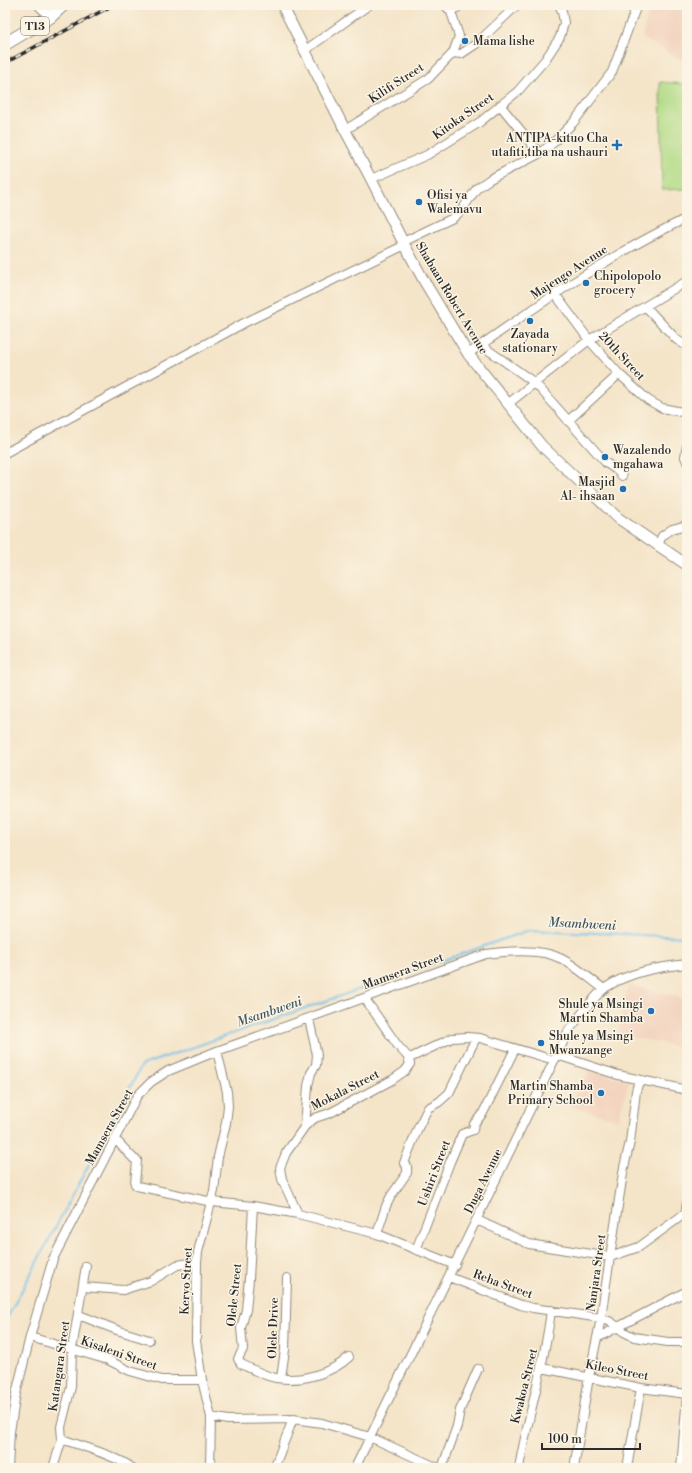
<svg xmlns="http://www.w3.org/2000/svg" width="692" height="1473" viewBox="0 0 692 1473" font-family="'Libre Bodoni',serif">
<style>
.built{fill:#f3d4bf}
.green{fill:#b1da85;stroke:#6e8258}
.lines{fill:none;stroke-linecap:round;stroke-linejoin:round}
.stream{stroke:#6cbee7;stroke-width:2}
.minor-casing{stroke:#90887a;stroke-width:10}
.major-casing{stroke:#90887a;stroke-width:12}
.highway-casing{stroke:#90887a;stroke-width:14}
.minor{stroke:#fff;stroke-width:8}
.major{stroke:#fff;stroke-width:10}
.highway{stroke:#fff;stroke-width:12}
.rail-casing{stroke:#2b2b2b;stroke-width:3.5}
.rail{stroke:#fcf5e5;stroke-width:2;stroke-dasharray:6;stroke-linecap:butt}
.poi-dot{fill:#1f6fb2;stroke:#fcf5e5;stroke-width:1.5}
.labels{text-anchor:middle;stroke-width:3;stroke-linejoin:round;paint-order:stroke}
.shield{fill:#fcf5e5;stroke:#6a6863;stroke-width:1}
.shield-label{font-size:11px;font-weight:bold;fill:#2b2b2b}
.poi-label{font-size:12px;fill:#2b2b2b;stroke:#fcf5e5;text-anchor:start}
.street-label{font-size:12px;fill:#2b2b2b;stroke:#fcf5e5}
.water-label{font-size:13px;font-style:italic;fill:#3e5763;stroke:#fcf5e5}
</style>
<rect width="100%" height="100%" fill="#fcf5e5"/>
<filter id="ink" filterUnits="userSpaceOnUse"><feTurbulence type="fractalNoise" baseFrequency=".025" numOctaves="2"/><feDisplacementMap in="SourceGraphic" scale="8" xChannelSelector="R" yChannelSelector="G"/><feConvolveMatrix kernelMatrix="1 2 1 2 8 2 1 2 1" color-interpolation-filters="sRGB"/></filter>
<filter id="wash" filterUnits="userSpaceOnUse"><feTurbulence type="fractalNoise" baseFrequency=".012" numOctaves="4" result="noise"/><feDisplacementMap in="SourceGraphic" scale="16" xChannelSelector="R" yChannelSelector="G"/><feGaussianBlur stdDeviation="0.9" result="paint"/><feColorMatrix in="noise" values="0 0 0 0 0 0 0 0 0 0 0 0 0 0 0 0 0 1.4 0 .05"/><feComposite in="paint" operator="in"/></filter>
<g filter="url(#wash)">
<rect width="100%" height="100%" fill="#f4e4c8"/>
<!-- built -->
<path class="built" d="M650,5H687V62L642,38Z
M628,985L687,999V1033L684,1048L618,1034Z
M589,1070L629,1081L618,1120L569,1106Z"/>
<!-- green -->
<path class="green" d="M660,82L687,84V189L662,190Z"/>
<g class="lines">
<!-- stream -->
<path class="stream" d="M5,1322L142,1065L530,930L687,937"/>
</g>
</g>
<g filter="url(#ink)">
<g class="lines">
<!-- minor casing -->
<g class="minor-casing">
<path id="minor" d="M38,5L50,17
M451,12L461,5
M304,51L369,5
M453,53L461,54L476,44L517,5
M500,105L539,153
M345,130L428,79L453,53L459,36L451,12L445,5
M371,179L427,155L480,122L518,91L545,60L560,37L564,23L562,11L559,5
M403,242L453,218L461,211L477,188L490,179L537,155L553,143L573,123L612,72L637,5
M555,294L589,340L619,374L648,400L662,408L687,413
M646,307L677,340L687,346
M481,345L535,383L606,463L618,471L622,476
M468,354C538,305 609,255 687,218
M509,403L589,340L687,281
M568,421L619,374
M687,446L685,457L687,462
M5,453L244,323L405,245
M658,545L662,536L672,529L687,525
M365,999L398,1046L408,1057H412L452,1038L467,1037L480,1038L554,1060
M557,1055L618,1075L687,1090
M305,1126L308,1086L311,1073L316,1065L317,1055L309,1019
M115,1139L134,1159L137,1160L135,1184L137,1186L212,1202L253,1206L298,1214L377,1234L455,1265
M253,1206L249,1279L246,1310L241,1328L243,1349L238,1359L241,1364C252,1369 264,1376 276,1378C300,1382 331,1374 349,1357
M298,1214L282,1179L280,1168L286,1153L305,1126L315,1118L330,1113L392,1080L405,1071L410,1064L408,1057
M685,1214L687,1203
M477,1220L529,1244L610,1257L639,1247L687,1212
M377,1234L386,1206L391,1196L407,1173V1166L404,1163L418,1128L428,1108L439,1102L449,1093L476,1038
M416,1250L450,1162L462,1134L473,1130L474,1124L483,1113L515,1049
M449,1277L521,1305L533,1308L601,1318L611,1322L624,1332L634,1337L668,1342H687
M83,1287L123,1290L151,1281L177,1265L197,1262
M79,1315L117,1330L149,1340
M30,1337L108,1360L130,1371L162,1380H202
M597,1338L687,1291
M542,1368L641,1388L687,1394
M281,1378L285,1350L287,1278
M211,1417L228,1420L293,1419L322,1423L370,1437L438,1468
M62,1439C80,1446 118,1456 132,1468
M8,1468L10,1432L16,1394L30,1337L53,1259L137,1096L151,1082L168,1071L217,1051L486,954C507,951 542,948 562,959C577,967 590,979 604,989
M53,1468L62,1439L61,1427L71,1387L72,1349L86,1266
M210,1468L211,1417L202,1380L196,1341L197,1262L198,1252L214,1191L218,1157L226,1123L228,1106L227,1092L217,1051
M274,1468L293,1419
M355,1468L569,1030C580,1017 592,998 605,988C629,972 659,967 687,964
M442,1468L457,1426L460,1410L478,1369
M519,1468C528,1415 545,1364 551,1310
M574,1468L589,1377L601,1318L610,1257L624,1167L630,1142L636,1091L639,1081
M627,1468L641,1388
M681,1468L687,1396"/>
</g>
<!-- major casing -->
<g class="major-casing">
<path id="major" d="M282,5L345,130L371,179L403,242L424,281L468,354L542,446L618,518L687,565"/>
</g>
<!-- highway casing -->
<g class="highway-casing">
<path id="highway" d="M5,44L50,17L63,5"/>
</g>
<!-- minor -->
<use href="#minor" class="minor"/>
<!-- major -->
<use href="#major" class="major"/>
<!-- highway -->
<use href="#highway" class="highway"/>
<!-- rail casing -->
<g class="rail-casing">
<path id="rail" d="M5,63L113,5"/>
</g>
<!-- rail -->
<use href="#rail" class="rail"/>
</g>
</g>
<!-- markers -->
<g class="poi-dot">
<circle cx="465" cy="41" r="4"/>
<path d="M615 139h4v4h4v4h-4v4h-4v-4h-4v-4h4z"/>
<circle cx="419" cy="202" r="4"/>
<circle cx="586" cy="283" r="4"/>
<circle cx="530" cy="321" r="4"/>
<circle cx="605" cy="457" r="4"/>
<circle cx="623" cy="489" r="4"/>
<circle cx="651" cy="1011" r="4"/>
<circle cx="541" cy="1043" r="4"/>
<circle cx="601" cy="1093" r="4"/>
</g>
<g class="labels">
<!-- shield labels -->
<rect class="shield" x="21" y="17" width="28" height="18" rx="3"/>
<g class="shield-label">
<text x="35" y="30">T13</text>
</g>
<!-- poi labels -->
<g class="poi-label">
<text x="473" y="45">Mama lishe</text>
<text x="608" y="142" text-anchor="end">ANTIPA-kituo Cha<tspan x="608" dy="14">utafiti,tiba na ushauri</tspan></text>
<text x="427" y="199">Ofisi ya<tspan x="427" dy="14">Walemavu</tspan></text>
<text x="594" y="280">Chipolopolo<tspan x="594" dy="14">grocery</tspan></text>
<text x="530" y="338" text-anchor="middle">Zayada<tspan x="530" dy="14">stationary</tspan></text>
<text x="613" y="454">Wazalendo<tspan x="613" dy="14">mgahawa</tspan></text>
<text x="615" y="486" text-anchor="end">Masjid<tspan x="615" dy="14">Al- ihsaan</tspan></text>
<text x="643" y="1008" text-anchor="end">Shule ya Msingi<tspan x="643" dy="14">Martin Shamba</tspan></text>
<text x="549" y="1040">Shule ya Msingi<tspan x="549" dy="14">Mwanzange</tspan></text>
<text x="593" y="1090" text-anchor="end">Martin Shamba<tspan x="593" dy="14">Primary School</tspan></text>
</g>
<!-- street labels -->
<g class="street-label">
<text transform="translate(396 83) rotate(-33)" y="4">Kilifi Street</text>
<text transform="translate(463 116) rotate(-35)" y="4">Kitoka Street</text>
<text transform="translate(569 272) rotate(-33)" y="4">Majengo Avenue</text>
<text transform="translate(452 298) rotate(59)" y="4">Shabaan Robert Avenue</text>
<text transform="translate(622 356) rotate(47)" y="4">20th Street</text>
<text transform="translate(403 971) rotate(-20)" y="4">Mamsera Street</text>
<text transform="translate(345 1090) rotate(-27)" y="4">Mokala Street</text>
<text transform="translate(109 1127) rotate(-61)" y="4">Mamsera Street</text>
<text transform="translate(434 1173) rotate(-69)" y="4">Ushiri Street</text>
<text transform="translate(483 1181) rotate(-64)" y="4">Duga Avenue</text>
<text transform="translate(596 1273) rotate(-82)" y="4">Nanjara Street</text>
<text transform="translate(186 1281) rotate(-87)" y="4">Keryo Street</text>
<text transform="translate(503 1284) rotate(20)" y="4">Reha Street</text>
<text transform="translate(234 1295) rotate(-84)" y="4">Olele Street</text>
<text transform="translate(273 1328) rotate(-88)" y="4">Olele Drive</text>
<text transform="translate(119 1353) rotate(19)" y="4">Kisaleni Street</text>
<text transform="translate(59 1366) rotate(-82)" y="4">Katangara Street</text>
<text transform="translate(617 1370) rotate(11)" y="4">Kileo Street</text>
<text transform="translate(524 1386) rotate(-76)" y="4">Kwakoa Street</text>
</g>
<!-- water labels -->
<g class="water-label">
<text transform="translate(582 923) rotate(3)" y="5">Msambweni</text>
<text transform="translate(269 1011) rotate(-19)" y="5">Msambweni</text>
</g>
</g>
<!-- margin -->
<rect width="692" height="1473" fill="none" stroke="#fcf5e5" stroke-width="20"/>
<!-- scale -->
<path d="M542 1443v6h98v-6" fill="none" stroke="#2b2b2b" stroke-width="2"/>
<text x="548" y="1443" font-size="12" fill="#2b2b2b" stroke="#fcf5e5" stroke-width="3" paint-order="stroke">100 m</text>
</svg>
